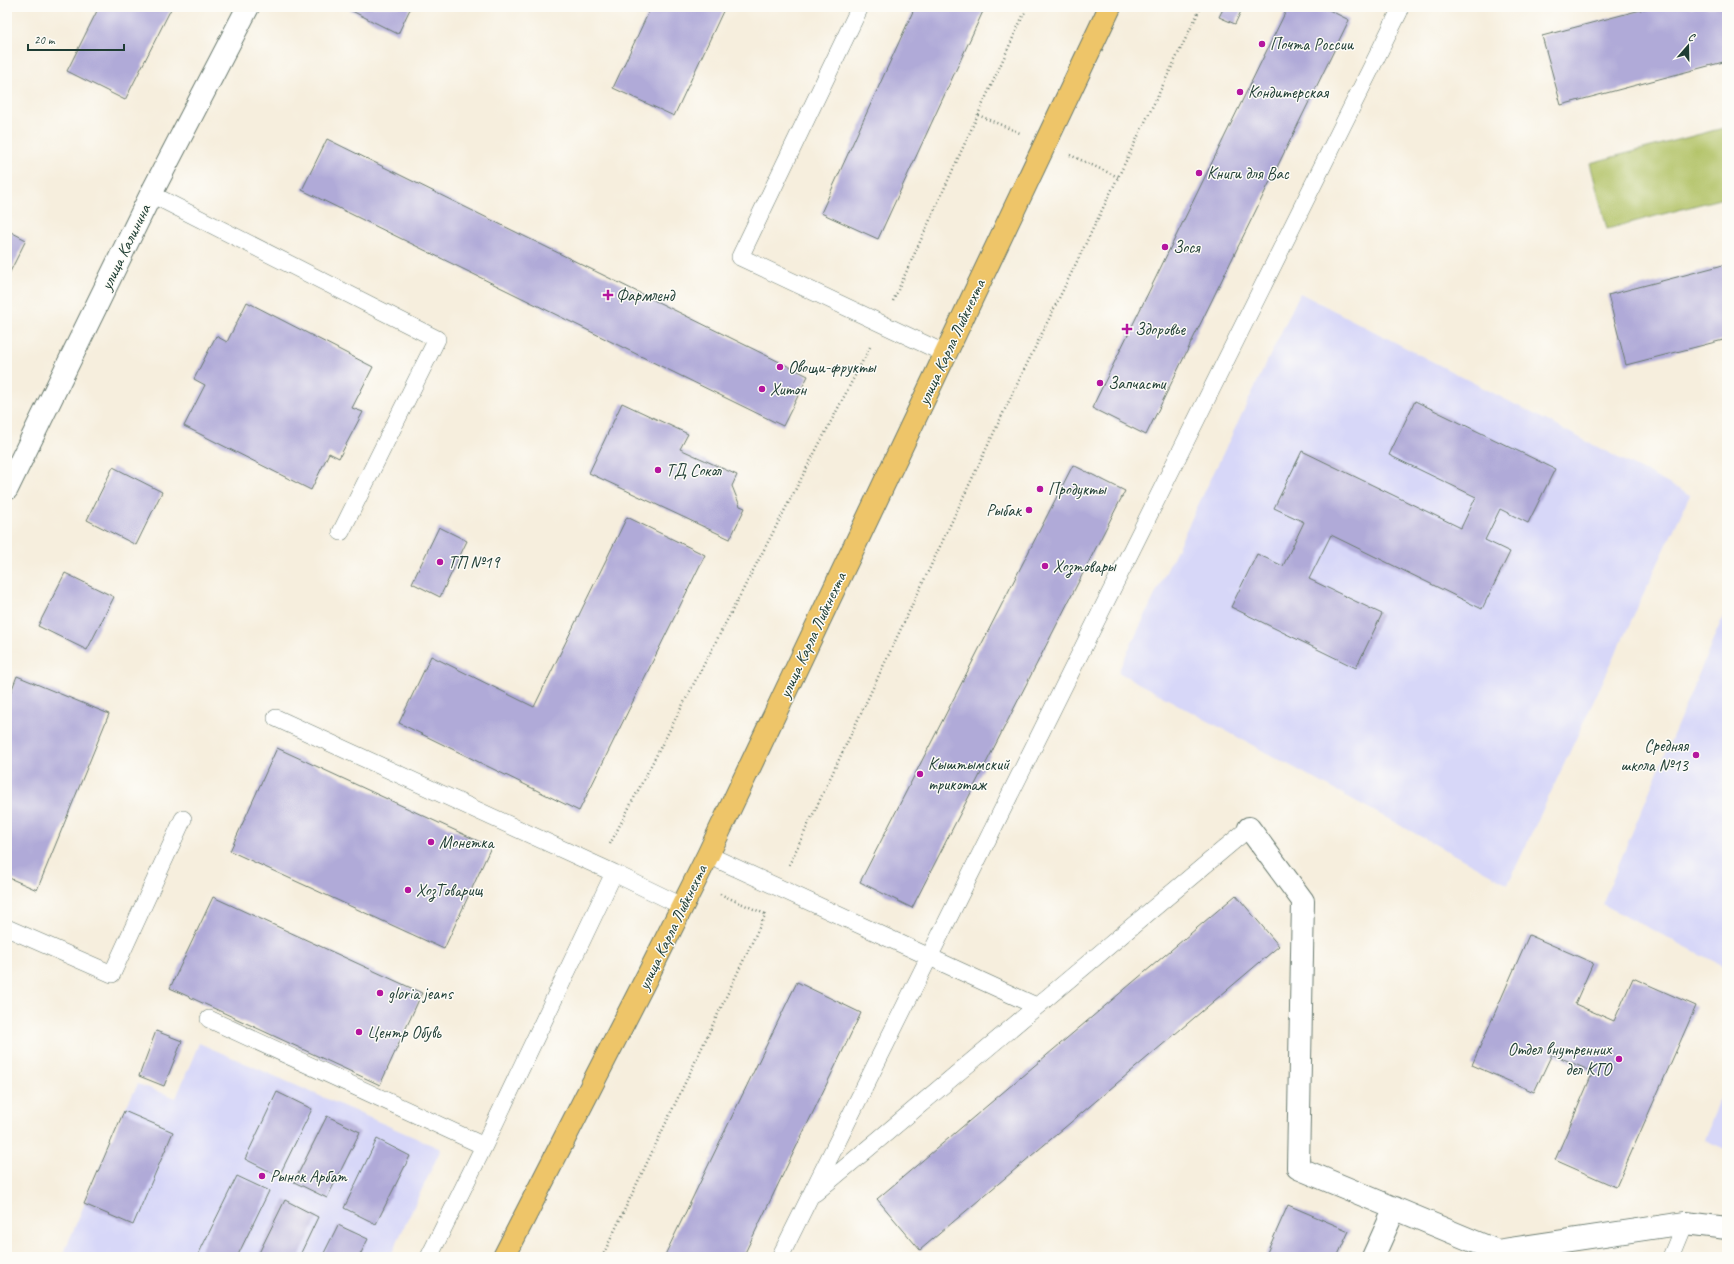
<svg xmlns="http://www.w3.org/2000/svg" width="1734" height="1264" viewBox="0 0 1734 1264" font-family="Caveat,sans-serif">
<style>
.built{fill:#d7d7f8}
.green{fill:#b0c164;stroke:#687f4c}
.building{fill:#b0aad8}
.lines{fill:none;stroke-linecap:round;stroke-linejoin:round}
.service-casing{stroke:#6a7b6f;stroke-width:18}
.minor-casing{stroke:#6a7b6f;stroke-width:24}
.tertiary-casing{stroke:#6a7b6f;stroke-width:24}
.primary-casing{stroke:#6a7b6f;stroke-width:24}
.path{stroke:#6a7b6f;stroke-width:2.5;stroke-dasharray:1 3;stroke-linecap:butt}
.service{stroke:#fff;stroke-width:17}
.minor{stroke:#fff;stroke-width:22}
.tertiary{stroke:#fff;stroke-width:22}
.primary{stroke:#eec569;stroke-width:22}
.poi-dot{fill:#b5179e;stroke:#fdfcf7;stroke-width:1.5}
.labels{text-anchor:middle;stroke-width:3;stroke-linejoin:round;paint-order:stroke}
.poi-label{font-size:17px;fill:#1f3d34;stroke:#fdfcf7;text-anchor:start}
.street-label{font-size:17px;fill:#1f3d34;stroke:#fdfcf7}
</style>
<rect width="100%" height="100%" fill="#fdfcf7"/>
<filter id="ink" filterUnits="userSpaceOnUse"><feTurbulence type="fractalNoise" baseFrequency=".025" numOctaves="2"/><feDisplacementMap in="SourceGraphic" scale="8" xChannelSelector="R" yChannelSelector="G"/><feConvolveMatrix kernelMatrix="1 2 1 2 8 2 1 2 1" color-interpolation-filters="sRGB"/></filter>
<filter id="wash" filterUnits="userSpaceOnUse"><feTurbulence type="fractalNoise" baseFrequency=".012" numOctaves="4" result="noise"/><feDisplacementMap in="SourceGraphic" scale="16" xChannelSelector="R" yChannelSelector="G"/><feGaussianBlur stdDeviation="0.9" result="paint"/><feColorMatrix in="noise" values="0 0 0 0 0 0 0 0 0 0 0 0 0 0 0 0 0 1.4 0 .05"/><feComposite in="paint" operator="in"/></filter>
<g filter="url(#wash)">
<rect width="100%" height="100%" fill="#f6eedd"/>
<!-- built -->
<path class="built" d="M1300,293L1690,495L1508,884L1118,672Z
M1727,607V968L1602,904Z
M199,1043L441,1149L390,1257H62L124,1111L138,1084L176,1098Z
M1727,1076V1150L1705,1140Z"/>
<!-- green -->
<path class="green" d="M1727,127V197L1607,229L1590,163Z"/>
<g id="blocks">
<!-- building -->
<path class="building" d="M99,7H172L125,100L67,71Z
M344,7H411L398,34Z
M651,7H725L674,116L613,88Z
M915,7H985L878,239L821,213Z
M1224,7H1243L1235,24L1219,17Z
M1288,7H1323L1349,20L1146,435L1092,408Z
M1652,7H1727V61L1561,105L1542,36Z
M327,139L808,376L783,426L302,190Z
M7,230L26,240L7,278Z
M1727,264V339L1626,365L1608,295Z
M247,302L373,367L352,408L363,412L339,458L329,453L311,490L184,426L205,385L194,379L216,336L227,342Z
M1415,401L1555,469L1528,523L1500,509L1485,540L1510,552L1482,609L1331,535L1309,579L1382,614L1356,668L1231,607L1257,554L1283,566L1304,522L1274,508L1302,451L1461,528L1476,497L1389,455Z
M622,403L688,434L680,449L737,475L732,486L740,506L745,508L730,539L589,473Z
M1073,465L1125,491L912,908L860,882Z
M113,467L162,492L136,545L87,520Z
M627,517L705,555L579,811L399,723L431,656L534,707Z
M439,527L467,541L440,597L412,583Z
M65,573L114,597L87,650L38,626Z
M17,676L109,714L37,890L7,877V702Z
M277,748L491,847L444,949L230,851Z
M1236,895L1279,946L920,1250L877,1199Z
M213,897L422,993L380,1085L170,988Z
M1529,935L1593,963L1575,1004L1614,1021L1633,978L1696,1006L1616,1187L1555,1160L1593,1072L1552,1054L1534,1092L1472,1065Z
M797,982L861,1013L743,1257H664Z
M156,1031L182,1041L164,1086L139,1076Z
M277,1092L312,1109L279,1176L245,1159Z
M124,1111L173,1132L133,1225L84,1204Z
M327,1116L360,1132L327,1198L294,1182Z
M377,1139L410,1156L376,1224L344,1208Z
M237,1176L269,1191L237,1257H197Z
M285,1200L318,1217L299,1257H257Z
M1288,1205L1349,1231L1337,1257H1265Z
M338,1225L368,1239L359,1257H322Z"/>
</g>
</g>
<g filter="url(#ink)">
<use href="#blocks" fill-opacity="0" stroke="#6a7b6f" stroke-width="1"/>
<g class="lines">
<!-- service casing -->
<g class="service-casing">
<path id="service" d="M860,7L740,257L946,354
M151,194L437,339L341,532
M276,718L614,873
M708,855L1036,1006
M7,928L112,974L183,819
M209,1019L484,1146
M815,1193L1249,828
M429,1257L484,1146L614,873L682,906
M780,1257L1399,12
M1671,1257L1685,1223"/>
</g>
<!-- minor casing -->
<g class="minor-casing">
<path id="minor" d="M1249,828L1303,901L1298,1168L1497,1251L1685,1223L1727,1228
M1373,1257L1395,1208"/>
</g>
<!-- tertiary casing -->
<g class="tertiary-casing">
<path id="tertiary" d="M7,489L151,194L248,7"/>
</g>
<!-- primary casing -->
<g class="primary-casing">
<path id="primary" d="M504,1257L651,969L708,855L1110,7"/>
</g>
<!-- path -->
<path class="path" d="M978,115L1020,133
M1070,155L1118,177
M893,301L1027,7
M610,844L870,347
M789,865L1007,405L1201,7
M720,894L765,914
M602,1257L767,911"/>
<!-- service -->
<use href="#service" class="service"/>
<!-- minor -->
<use href="#minor" class="minor"/>
<!-- tertiary -->
<use href="#tertiary" class="tertiary"/>
<!-- primary -->
<use href="#primary" class="primary"/>
</g>
</g>
<!-- markers -->
<g class="poi-dot">
<circle cx="1262" cy="44" r="4"/>
<circle cx="1240" cy="92" r="4"/>
<circle cx="1199" cy="173" r="4"/>
<circle cx="1165" cy="247" r="4"/>
<path d="M606 289h4v4h4v4h-4v4h-4v-4h-4v-4h4z"/>
<path d="M1125 323h4v4h4v4h-4v4h-4v-4h-4v-4h4z"/>
<circle cx="780" cy="367" r="4"/>
<circle cx="1100" cy="383" r="4"/>
<circle cx="762" cy="389" r="4"/>
<circle cx="658" cy="470" r="4"/>
<circle cx="1040" cy="489" r="4"/>
<circle cx="1029" cy="510" r="4"/>
<circle cx="440" cy="562" r="4"/>
<circle cx="1045" cy="566" r="4"/>
<circle cx="1696" cy="755" r="4"/>
<circle cx="920" cy="774" r="4"/>
<circle cx="431" cy="842" r="4"/>
<circle cx="408" cy="890" r="4"/>
<circle cx="380" cy="993" r="4"/>
<circle cx="359" cy="1032" r="4"/>
<circle cx="1619" cy="1059" r="4"/>
<circle cx="262" cy="1176" r="4"/>
</g>
<g class="labels">
<!-- poi labels -->
<g class="poi-label">
<text x="1270" y="50">Почта России</text>
<text x="1248" y="98">Кондитерская</text>
<text x="1207" y="179">Книги для Вас</text>
<text x="1173" y="253">Зося</text>
<text x="616" y="301">Фармленд</text>
<text x="1135" y="335">Здоровье</text>
<text x="788" y="373">Овощи-фрукты</text>
<text x="1108" y="389">Запчасти</text>
<text x="770" y="395">Хитон</text>
<text x="666" y="476">ТД Сокол</text>
<text x="1048" y="495">Продукты</text>
<text x="1021" y="516" text-anchor="end">Рыбак</text>
<text x="448" y="568">ТП №19</text>
<text x="1053" y="572">Хозтовары</text>
<text x="1688" y="751" text-anchor="end">Средняя<tspan x="1688" dy="20">школа №13</tspan></text>
<text x="928" y="770">Кыштымский<tspan x="928" dy="20">трикотаж</tspan></text>
<text x="439" y="848">Монетка</text>
<text x="416" y="896">ХозТоварищ</text>
<text x="388" y="999">gloria jeans</text>
<text x="367" y="1038">Центр Обувь</text>
<text x="1611" y="1055" text-anchor="end">Отдел внутренних<tspan x="1611" dy="20">дел КГО</tspan></text>
<text x="270" y="1182">Рынок Арбат</text>
</g>
<!-- street labels -->
<g class="street-label">
<text transform="translate(125 247) rotate(-64)" y="6">улица Калинина</text>
<text transform="translate(951 342) rotate(-65)" y="6">улица Карла Либкнехта</text>
<text transform="translate(812 635) rotate(-65)" y="6">улица Карла Либкнехта</text>
<text transform="translate(672 927) rotate(-64)" y="6">улица Карла Либкнехта</text>
</g>
</g>
<!-- margin -->
<rect width="1734" height="1264" fill="none" stroke="#fdfcf7" stroke-width="24"/>
<!-- north arrow -->
<g transform="translate(1688 46) rotate(20)" stroke="#fdfcf7" stroke-width="3" paint-order="stroke">
<path d="M0-3L7 15L0 10L-7 15Z" fill="#1f3d34"/>
<text y="-6" font-size="11" font-weight="bold" text-anchor="middle" fill="#1f3d34">С</text>
</g>
<!-- scale -->
<path d="M28 44v6h96v-6" fill="none" stroke="#1f3d34" stroke-width="2"/>
<text x="34" y="44" font-size="12" fill="#1f3d34" stroke="#fdfcf7" stroke-width="3" paint-order="stroke">20 m</text>
</svg>
